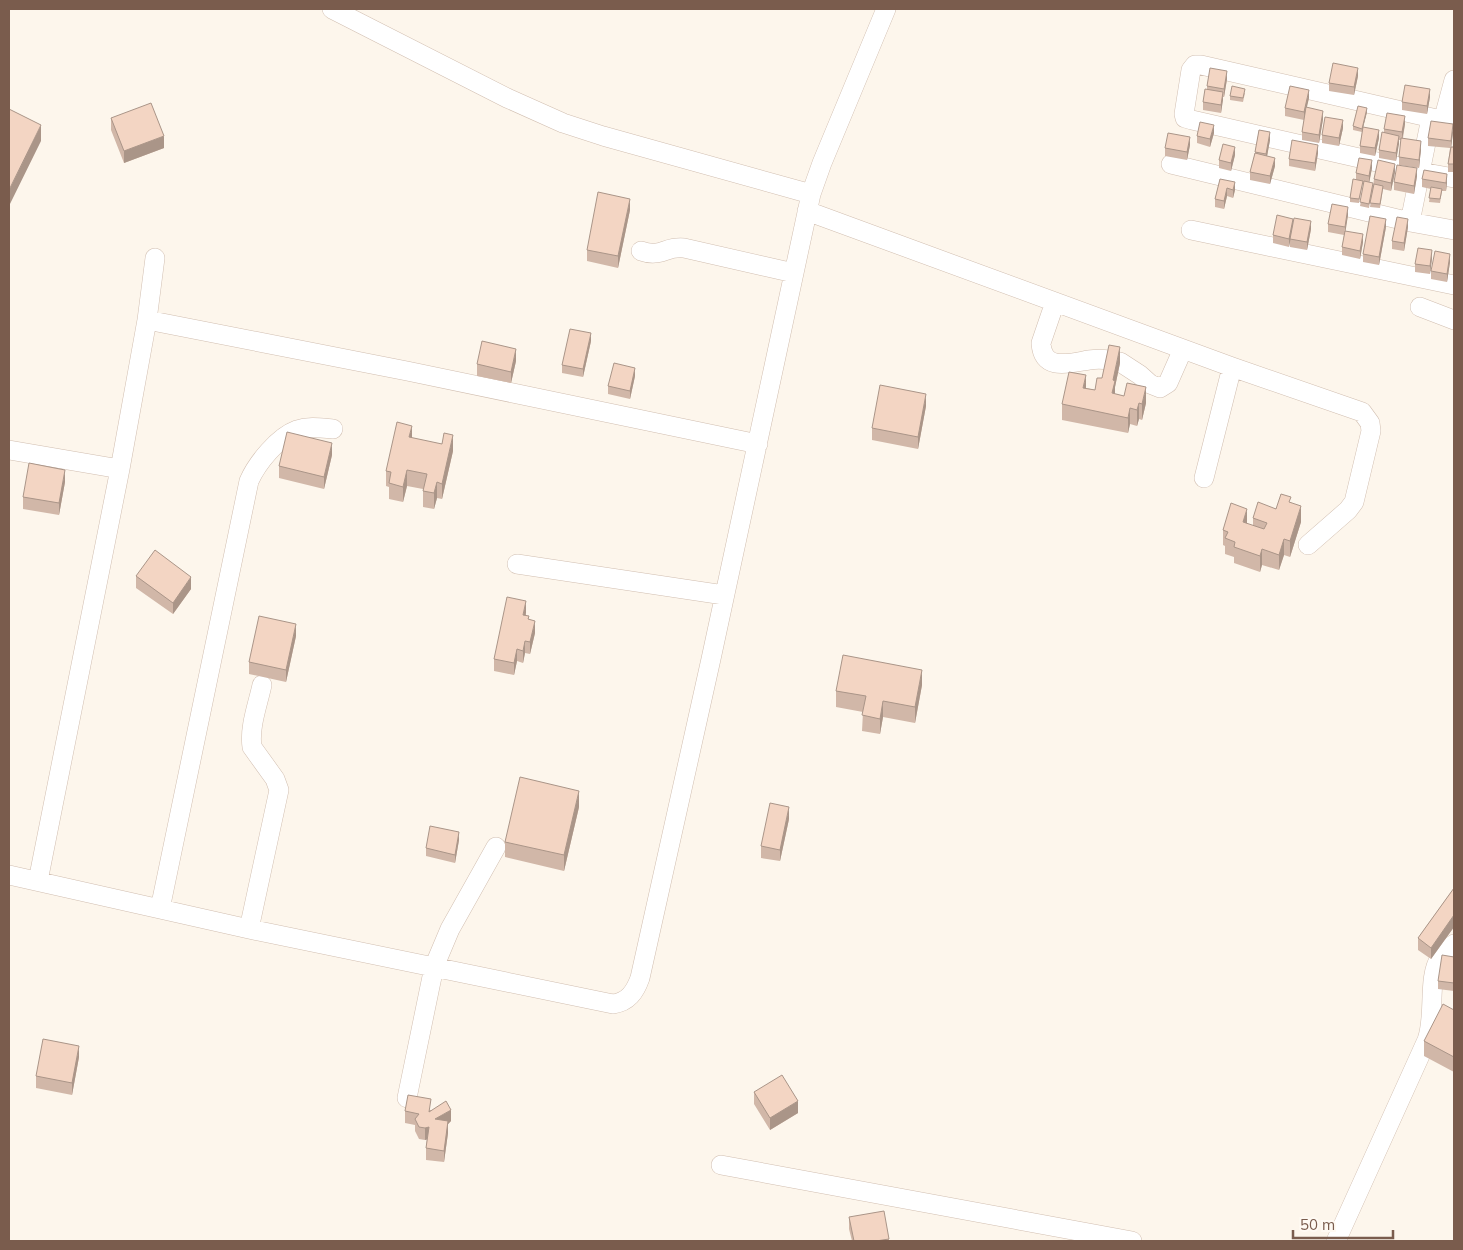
<svg xmlns="http://www.w3.org/2000/svg" width="1463" height="1250" viewBox="0 0 1463 1250" font-family="Mulish,sans-serif">
<style>
.lines{fill:none;stroke-linecap:round;stroke-linejoin:round}
.minor-casing{stroke:#d1beb0;stroke-width:20}
.minor{stroke:#fff;stroke-width:19}
.wall{fill:#d1b7a8}
.shaded-wall{fill:#aa9588}
.building{fill:#f3d5c3;stroke:#aa9588}
</style>
<rect width="100%" height="100%" fill="#fdf6ec"/>
<g class="lines">
<!-- minor casing -->
<g class="minor-casing">
<path id="minor" d="M332,9L507,98L563,123L603,136L811,194
M1443,121L1454,80
M1454,123L1201,65H1195L1191,70L1184,114L1185,118L1192,120L1421,172L1454,178
M1171,164L1410,222L1454,230
M807,211L1232,367L1362,412L1370,423L1371,431L1354,502L1348,510L1308,545
M1410,222L1431,118
M1191,230L1454,285
M641,251C661,258 665,246 684,248L794,273
M1055,302L1041,343C1043,372 1070,363 1089,360C1096,359 1102,359 1109,360
M1420,307L1454,320
M147,320L407,371L758,444
M1120,362L1140,375L1150,384L1160,388L1168,383L1183,349
M9,450L120,469
M1204,478L1232,367
M517,564L724,595
M9,875L249,929L613,1004C628,1002 635,992 640,978L711,659L811,194L822,163L886,9
M38,881L120,469L147,320L155,258
M160,909L249,481C257,463 278,437 297,430C309,426 321,428 333,429
M249,929L279,790L275,779L252,747C249,727 258,704 262,685
M407,1098L434,967L450,929L496,847
M721,1165L1132,1241
M1336,1241L1427,1040C1436,1015 1427,978 1440,958C1443,952 1449,949 1454,944"/>
</g>
<!-- minor -->
<use href="#minor" class="minor"/>
</g>
<!-- wall -->
<path class="wall" d="M1358,76L1354,95L1329,91V83Z
M1227,79L1224,97H1223L1221,113L1203,110V102L1207,89V86Z
M1245,93L1243,102L1230,100V96Z
M1430,97L1427,114L1402,110V102Z
M1309,98L1306,108L1323,119L1319,143L1302,140V132L1304,120L1285,116V108Z
M1367,112L1363,127L1379,138L1375,156L1360,153V146L1362,132L1353,130V126Z
M111,118L164,148L124,163L111,130Z
M1405,124L1403,138L1421,149L1419,168L1399,165V157L1401,140H1399L1396,161L1379,158V150L1384,133V129Z
M1343,128L1339,146L1322,143V135Z
M1259,130L1270,140L1267,156L1275,166L1270,184L1250,180V172L1255,153Z
M1453,132L1451,147H1453L1454,137V172H1448V164L1450,148L1428,146V138Z
M1214,133L1210,147L1197,143V136Z
M1190,145L1187,160L1165,156V148Z
M1318,153L1315,171L1289,166V159Z
M1235,155L1231,171L1219,168V160Z
M1372,168L1369,182L1373,187L1369,208L1360,206L1364,183L1363,182L1359,203L1350,202V198L1356,180V173Z
M1395,172L1391,191L1383,189L1380,208L1370,207L1374,179Z
M1417,176L1414,194L1394,190V182Z
M1220,179L1235,190L1233,198L1227,196L1224,209L1215,207V199Z
M1422,179L1447,182L1446,191H1442L1440,203L1429,202L1431,189L1422,187Z
M1454,187V204H1453V196Z
M630,210L618,268L587,261V250Z
M1348,215L1345,231L1363,242L1360,259L1342,255V247L1344,235L1328,232V224Z
M1293,224L1311,229L1307,250L1290,247V241L1289,247L1273,243V235Z
M1386,227L1379,265L1363,262V254Z
M1408,227L1404,251L1392,249V241Z
M1432,258L1430,274L1415,272V264Z
M1450,262L1447,282L1431,279V271Z
M591,341L583,377L562,373V365Z
M516,361L511,383L477,376V364Z
M1120,363L1115,387V394L1146,403L1142,420L1139,419L1137,426L1130,424L1128,433L1062,420V404L1086,388L1095,390L1102,378Z
M635,376L630,399L608,394V386Z
M926,406L918,449L872,440V428Z
M412,438L453,451L442,499L437,498L434,509L423,507V489L407,486L403,502L389,499V487L386,486V471Z
M332,455L324,489L279,478V466Z
M65,482L59,515L23,509V497Z
M1291,502L1301,522L1290,557L1284,555L1279,570L1262,565L1260,572L1234,563V557L1225,554V546L1223,545V530L1247,524L1253,526V518Z
M136,576L191,589L173,614L136,588Z
M526,613V615L529,619L535,633L530,654L525,653L523,663L517,661L514,675L494,671V659Z
M296,636L286,682L249,674V662Z
M922,685L915,723L883,717L880,734L862,731L863,712L836,707V691Z
M579,807L564,871L505,857V842Z
M789,819L780,861L761,858V846Z
M459,840L455,863L426,856V848Z
M1454,888V927L1431,959L1418,950V938Z
M1454,957V991L1438,989V981Z
M1454,1010V1072L1424,1056V1041Z
M79,1057L72,1095L36,1088V1076Z
M754,1092L798,1113L770,1130L754,1104Z
M431,1110L451,1121L448,1124V1133L444,1162L426,1160V1148L427,1139L425,1140L419,1139L415,1131V1125L405,1123V1111Z
M849,1217L889,1239V1241H852L849,1229Z"/>
<!-- shaded-wall -->
<path class="shaded-wall" d="M1358,68V76L1354,95V87Z
M1227,71V79L1224,97V89Z
M1430,89V97L1427,114V106Z
M1309,90V98L1304,120V112Z
M1223,92V100L1221,113V105Z
M1367,108V112L1362,132V129Z
M1323,111V119L1319,143V135Z
M1405,116V124L1402,140V132Z
M1343,120V128L1339,146V138Z
M1453,124V132L1451,149V141Z
M41,125V141L9,206V190Z
M1214,125V133L1210,147V139Z
M1379,130V138L1375,156V148Z
M1270,132V140L1266,162V154Z
M164,136V148L124,163V151Z
M1399,136V144L1396,161V153Z
M1190,137V145L1187,160V152Z
M1421,141V149L1419,168V160Z
M1318,145V153L1315,171V163Z
M1235,147V155L1231,171V163Z
M1275,158V166L1270,184V176Z
M1372,160V168L1369,184V176Z
M1395,164V172L1391,191V183Z
M1417,168V176L1414,194V186Z
M1447,174V182L1446,191V183Z
M1235,182V190L1233,198V190Z
M1227,188V196L1224,209V201Z
M630,199V210L618,268V256Z
M1348,207V215L1345,235V227Z
M1293,219V227L1289,247V239Z
M1386,219V227L1379,265V257Z
M1408,219V227L1404,251V243Z
M1311,221V229L1307,250V242Z
M1363,234V242L1360,259V251Z
M1432,250V258L1430,274V266Z
M1450,254V262L1447,282V274Z
M591,333V341L583,377V369Z
M1120,347V363L1115,387V397L1112,409L1113,380Z
M516,349V361L511,383V372Z
M635,368V376L630,399V391Z
M1086,375V391L1083,388Z
M1146,387V403L1142,420V404Z
M926,394V406L918,449V437Z
M1139,403V419L1137,426V410Z
M1130,408V424L1128,433V418Z
M412,426V441L409,437Z
M453,435V451L442,499V484Z
M332,443V455L324,489V477Z
M65,470V482L59,515V503Z
M407,470V486L403,502V487Z
M437,482V498L434,509V493Z
M1301,506V522L1290,557V541Z
M1247,509V525L1243,522Z
M1284,539V555L1279,570V555Z
M1262,549V565L1260,572V556Z
M191,577V589L173,614V603Z
M526,601V613L523,627V615Z
M535,621V633L530,654V642Z
M296,624V636L286,682V670Z
M525,641V653L523,663V651Z
M517,649V661L514,675V663Z
M922,670V685L915,723V707Z
M883,701V717L880,734V719Z
M579,791V807L564,871V855Z
M789,807V819L780,861V850Z
M459,832V840L455,863V855Z
M1454,915V927L1431,959V948Z
M79,1046V1057L72,1095V1083Z
M798,1101V1113L770,1130V1118Z
M451,1110V1121L448,1124V1133L444,1162V1151L435,1119Z
M429,1127V1139L425,1140V1128Z"/>
<!-- building -->
<path class="building" d="M1333,63L1358,68L1354,87L1329,83Z
M1210,68L1227,71L1224,89L1207,86Z
M1405,85L1430,89L1427,106L1402,102Z
M1232,86L1245,89L1243,98L1230,96Z
M1290,86L1309,90L1304,112L1285,108Z
M1205,89L1223,92L1221,105L1203,102Z
M151,103L164,136L124,151L111,118Z
M1358,106L1367,108L1362,129L1353,126Z
M1306,107L1323,111L1319,135L1302,132Z
M9,109L41,125L9,190Z
M1387,113L1405,116L1402,132L1384,129Z
M1325,117L1343,120L1339,138L1322,135Z
M1431,121L1453,124L1451,141L1428,138Z
M1200,122L1214,125L1210,139L1197,136Z
M1363,127L1379,130L1375,148L1360,146Z
M1259,130L1270,132L1266,154L1255,152Z
M1382,132L1399,136L1396,153L1379,150Z
M1168,133L1190,137L1187,152L1165,148Z
M1401,138L1421,141L1419,160L1399,157Z
M1292,140L1318,145L1315,163L1289,159Z
M1223,144L1235,147L1231,163L1219,160Z
M1451,147H1454V164H1448Z
M1255,153L1275,158L1270,176L1250,172Z
M1359,158L1372,160L1369,176L1356,173Z
M1378,160L1395,164L1391,183L1374,179Z
M1397,165L1417,168L1414,186L1394,182Z
M1424,170L1447,174L1446,183L1422,179Z
M1220,179L1235,182L1233,190L1227,188L1224,201L1215,199Z
M1353,179L1363,181L1359,199L1350,198Z
M1364,181L1373,183L1369,204L1360,202Z
M1374,184L1383,186L1380,204L1370,203Z
M1431,187L1442,189L1440,199L1429,198Z
M598,192L630,199L618,256L587,250Z
M1332,204L1348,207L1345,227L1328,224Z
M1277,215L1293,219L1289,239L1273,235Z
M1370,216L1386,219L1379,257L1363,254Z
M1397,217L1408,219L1404,243L1392,241Z
M1294,218L1311,221L1307,242L1290,239Z
M1345,231L1363,234L1360,251L1342,247Z
M1418,248L1432,250L1430,266L1415,264Z
M1435,251L1450,254L1447,274L1431,271Z
M570,329L591,333L583,369L562,365Z
M482,341L516,349L511,372L477,364Z
M1109,345L1120,347L1113,380L1115,381L1112,393L1124,396L1127,383L1146,387L1142,404L1139,403L1137,410L1130,408L1128,418L1062,404L1069,372L1086,375L1083,388L1095,390L1097,378H1102Z
M614,363L635,368L630,391L608,386Z
M880,385L926,394L918,437L872,428Z
M397,422L412,426L409,437L442,444L444,433L453,435L442,484L437,482L434,493L423,491L427,474L407,470L403,487L389,483L391,472L386,471Z
M287,432L332,443L324,477L279,466Z
M29,463L65,470L59,503L23,497Z
M1281,494L1291,497L1289,502L1301,506L1290,541L1284,539L1279,555L1262,549L1260,556L1234,547L1235,542L1225,538L1228,532L1223,530L1231,503L1247,509L1243,522L1264,529L1267,523L1253,518L1258,502L1276,509Z
M155,550L191,577L173,603L136,576Z
M507,597L526,601L523,615L529,616L528,619L535,621L530,642L525,641L523,651L517,649L514,663L494,659Z
M259,616L296,624L286,670L249,662Z
M843,655L922,670L915,707L883,701L880,719L862,715L866,696L836,691Z
M520,777L579,791L564,855L505,842Z
M770,803L789,807L780,850L761,846Z
M430,826L459,832L455,855L426,848Z
M1454,888V915L1431,948L1418,938Z
M1442,955L1454,957V983L1438,981Z
M1443,1004L1454,1010V1057L1424,1041Z
M43,1039L79,1046L72,1083L36,1076Z
M782,1075L798,1101L770,1118L754,1092Z
M408,1095L431,1099L429,1112L446,1101L451,1110L435,1119L448,1121L444,1151L426,1148L429,1127L425,1128L419,1127L415,1119L419,1114L405,1111Z
M884,1211L889,1239L876,1241H854L849,1217Z"/>
<!-- border -->
<rect width="1463" height="1250" fill="none" stroke="#7a5c4d" stroke-width="20"/>
<!-- scale -->
<path d="M1293 1230v8h100v-8" fill="none" stroke="#7a5c4d" stroke-width="2.5"/>
<text x="1300" y="1230" font-size="15" fill="#7a5c4d" stroke="#fffaf3" stroke-width="4" paint-order="stroke">50 m</text>
</svg>
